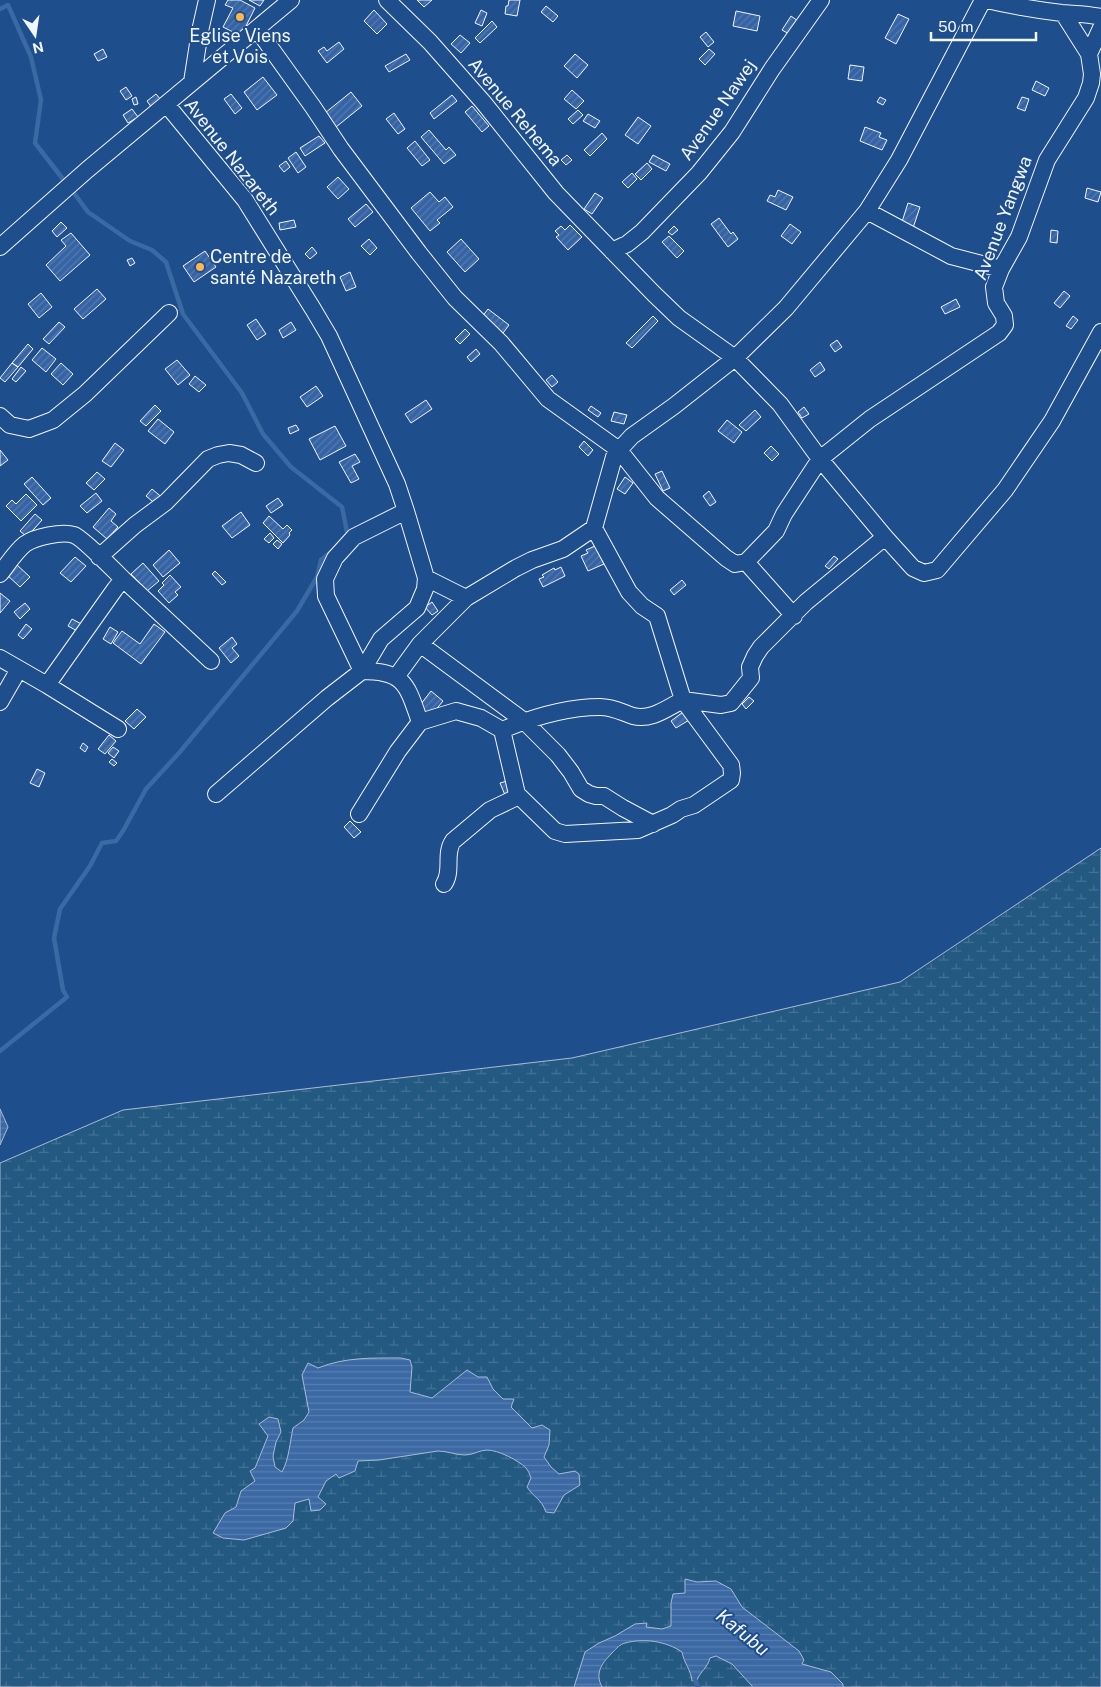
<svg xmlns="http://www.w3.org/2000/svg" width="1101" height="1687" viewBox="0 0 1101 1687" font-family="'Public Sans',sans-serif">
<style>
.wetland{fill:url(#wetland-marsh);stroke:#a8bbd7}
.water{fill:url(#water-rules);stroke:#a8bbd7}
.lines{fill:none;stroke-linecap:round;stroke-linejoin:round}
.stream{stroke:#3b69a3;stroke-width:4.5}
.building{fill:url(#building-hatch);stroke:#f2f6ff}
.minor-casing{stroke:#f2f6ff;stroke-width:18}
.minor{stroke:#1f4e8c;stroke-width:16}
.poi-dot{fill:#ffb74d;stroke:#1f4e8c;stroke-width:2}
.labels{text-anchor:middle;stroke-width:4;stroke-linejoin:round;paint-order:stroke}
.poi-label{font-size:18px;fill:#f2f6ff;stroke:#1f4e8c}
.street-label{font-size:18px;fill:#f2f6ff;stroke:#1f4e8c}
.water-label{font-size:19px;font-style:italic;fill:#f2f6ff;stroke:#1f4e8c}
</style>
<defs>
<pattern id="wetland-marsh" width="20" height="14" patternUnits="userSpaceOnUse" patternTransform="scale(1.25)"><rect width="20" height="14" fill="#245a82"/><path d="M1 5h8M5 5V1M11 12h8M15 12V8" fill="none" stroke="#447295"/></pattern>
<pattern id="water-rules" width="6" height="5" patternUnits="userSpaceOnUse" patternTransform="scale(1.25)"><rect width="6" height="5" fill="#3b69a3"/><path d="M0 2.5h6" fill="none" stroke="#587fb1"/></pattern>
<pattern id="building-hatch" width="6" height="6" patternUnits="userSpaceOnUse" patternTransform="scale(1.25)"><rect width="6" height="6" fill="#3563a3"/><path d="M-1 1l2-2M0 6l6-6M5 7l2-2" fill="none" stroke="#537ab1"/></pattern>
</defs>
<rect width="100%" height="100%" fill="#1f4e8c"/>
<!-- wetland -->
<path class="wetland" d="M1101,848V1687H0V1163L123,1110L572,1058L900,982Z"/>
<!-- water -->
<path class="water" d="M0,1109L8,1127L0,1145Z
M401,1358L410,1360L412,1367L410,1392L432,1398L467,1370L478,1377H487L493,1389L503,1399H514L511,1407L532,1428L542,1425L550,1430L549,1445L544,1457L551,1467L559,1474L575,1471L579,1474L580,1485L564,1495L554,1513L546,1512C540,1497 535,1499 527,1487L531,1478C530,1475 528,1470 526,1468C518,1460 498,1450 487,1450C480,1450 473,1455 465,1455C455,1455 448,1451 438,1451L379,1460L358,1461L355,1471L339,1478L336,1474L326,1481L318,1497L326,1504L320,1510L311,1511L309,1499L295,1503L293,1521L286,1528L244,1540L223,1538L213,1533L225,1513L236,1507L241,1491L255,1481L250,1471L255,1468L268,1436L259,1424L269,1417L278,1419L281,1432L276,1442L273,1456L275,1467L282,1472C289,1459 290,1442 293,1428L304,1420L309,1412L302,1375L308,1363L318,1368C345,1357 372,1358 401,1358Z
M685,1579L697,1582L716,1581L731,1589L742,1607L799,1651L804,1660L802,1664L831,1672L843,1684V1687H753L732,1664L716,1656L710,1658C708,1667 700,1672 697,1680L692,1681C691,1670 684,1663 682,1652C666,1641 644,1638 625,1643C620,1644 616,1649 613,1652C603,1662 594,1672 602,1687H574L585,1652L599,1643L615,1636L635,1624L647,1623L646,1627L662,1629L671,1626V1603L673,1594L685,1593Z"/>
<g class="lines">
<!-- stream -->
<path class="stream" d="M0,9L8,5L31,57L41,100L35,143L66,183
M71,189L88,212L130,241L152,250L166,262L183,314L242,393L263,434L291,467L342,507L348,537
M0,1051L67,997L63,990L54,938L60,909L90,866L102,843L116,841L123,831L146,789L179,753L297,611L317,577L321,560L332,551
M695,1680L698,1687"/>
</g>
<!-- building -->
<path class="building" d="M228,0H240L255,8L241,36L223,27L233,8L225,5Z
M249,0H264L260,6Z
M417,0H432L424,7Z
M509,0H520L517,16L505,14L506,6H508Z
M546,6L558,16L553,22L541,12Z
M374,10L387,24L377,34L364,21Z
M481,10L487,13L482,26L475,23Z
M736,11L760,16L757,31L733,26Z
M898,14L909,19L896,44L885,38Z
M791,16L798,21L789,34L782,30Z
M492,21L497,27L480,43L475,38Z
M706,32L714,42L708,47L700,37Z
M460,35L470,43L461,53L451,44Z
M339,42L344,49L327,63L318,51L324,47L327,51Z
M103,49L107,57L98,61L94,54Z
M709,49L715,54L705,65L699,59Z
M406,54L410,60L389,72L385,66Z
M575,54L588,65L577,78L564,66Z
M850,65L864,67L862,81L848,79Z
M263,77L277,95L257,110L244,92Z
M1036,81L1049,88L1045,96L1032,90Z
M126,87L132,96L126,100L120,91Z
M572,90L584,101L576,109L564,99Z
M351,92L362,106L336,127L325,113Z
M156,94L161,100L152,108L147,101Z
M231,94L242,108L235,114L224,99Z
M452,95L457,101L434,119L430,113Z
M136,97L138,104L134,105L132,99Z
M880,97L886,100L883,105L877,102Z
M1022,97L1029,99L1025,111L1017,108Z
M472,106L489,126L482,132L465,112Z
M132,109L138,117L128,123L123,115Z
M194,109L197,113L192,116L190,112Z
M578,110L583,115L573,124L568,119Z
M394,113L405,129L398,134L386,119Z
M588,114L600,121L595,128L583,121Z
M638,117L651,126L638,144L625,135Z
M865,127L881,133L879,137L887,140L882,150L860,141Z
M429,130L446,150L449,147L456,155L444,164L421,137Z
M602,133L607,139L590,156L584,150Z
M319,136L325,143L305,156L300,148Z
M415,141L430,160L422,166L407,148Z
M296,152L306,167L298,173L288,158Z
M567,155L572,160L566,165L561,160Z
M653,155L670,164L666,171L649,162Z
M286,161L290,167L284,172L279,166Z
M647,163L652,169L641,180L635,174Z
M632,173L637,179L628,188L622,182Z
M338,177L349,189L338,199L327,187Z
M1087,188L1101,192L1098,202L1085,198Z
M778,190L793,197L786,210L767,201L770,195L775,197Z
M430,192L439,202L445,197L453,207L437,220L440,223L430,231L411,208Z
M595,193L603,198L592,214L584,209Z
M908,203L920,207L913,228L901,225Z
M366,204L373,212L355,227L348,219Z
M719,218L731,234L733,232L738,239L728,247L711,224Z
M294,220L296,227L280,230L279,223Z
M61,222L67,228L57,237L52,231Z
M790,224L801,232L792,244L781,236Z
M570,225L582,237L568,250L556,237L559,235L555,231L561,226L565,230Z
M674,226L678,230L672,235L668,232Z
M1051,230L1058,231L1057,243L1050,242Z
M71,233L90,255L60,281L46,265L66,246L61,240Z
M669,236L684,251L677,258L662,242Z
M369,239L377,248L370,255L361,246Z
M461,239L479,259L465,272L447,252Z
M312,247L317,253L310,259L305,254Z
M205,251L216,267L194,282L183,266Z
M132,258L135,263L130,266L127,260Z
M350,272L356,287L346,291L340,277Z
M97,289L106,299L83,319L74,309Z
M1064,291L1070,296L1060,308L1054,303Z
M41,293L52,307L39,318L28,304Z
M956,299L960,307L945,314L941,307Z
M488,309L509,325L503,333L482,317Z
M653,316L658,321L632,348L626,343Z
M1073,316L1078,320L1071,329L1066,326Z
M256,319L266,334L257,340L247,325Z
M59,322L65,327L49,344L43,339Z
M291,322L296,330L283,338L279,330Z
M465,329L470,334L460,344L455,339Z
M837,340L842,347L835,352L830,345Z
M28,344L33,349L18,367L12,363Z
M42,348L56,359L46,372L32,360Z
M476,349L480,354L471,362L467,357Z
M177,360L190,375L178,385L165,369Z
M820,362L825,370L815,377L810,370Z
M12,363L18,367L5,382L0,378Z
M61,363L73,374L63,385L51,374Z
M21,367L26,371L16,382L12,379Z
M552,375L558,382L552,387L546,380Z
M195,376L206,385L199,392L189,384Z
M316,386L323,396L307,407L300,397Z
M426,400L432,409L411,423L405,414Z
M155,405L161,411L146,426L140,421Z
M591,406L601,413L598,417L588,410Z
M804,407L809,414L802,418L798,412Z
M755,410L761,417L746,431L739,425Z
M614,412L627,415L624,424L611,421Z
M158,419L174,432L165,444L148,431Z
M727,420L742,432L734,443L718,431Z
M296,425L299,430L290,434L288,428Z
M335,426L346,446L320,460L309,439Z
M584,441L593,450L588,456L579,447Z
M115,443L124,450L111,467L102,461Z
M771,446L779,454L772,461L764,453Z
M0,450L8,460L0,466Z
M355,454L360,462L352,466L359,479L351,483L339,462Z
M662,471L670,488L663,491L655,474Z
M97,472L105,479L94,490L86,483Z
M32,477L51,498L43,505L24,484Z
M625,477L633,483L625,494L617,489Z
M152,489L164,499L158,506L146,496Z
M709,491L716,502L710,506L703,496Z
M96,493L102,501L87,513L80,506Z
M26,494L37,505L21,521L6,506L12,500L16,504Z
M278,498L283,505L271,513L266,506Z
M109,508L116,514L111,521L118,527L107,539L93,527Z
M241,512L250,525L232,538L222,526Z
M35,514L42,520L27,537L20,531Z
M269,516L283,529L287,525L292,530L289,533L290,535L283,543L263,523Z
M270,533L274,538L269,543L264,539Z
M277,540L282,544L278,549L273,544Z
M595,546L604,564L588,571L581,556L588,553L586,550Z
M169,550L180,563L163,577L153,565Z
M834,556L838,559L829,569L825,566Z
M75,557L86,566L71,582L60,573Z
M143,563L159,581L147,591L131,574Z
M16,564L30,577L20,587L6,574Z
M561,567L565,576L543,587L539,579L544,577L542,575L554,568L555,570Z
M215,571L226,582L222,585L212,574Z
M170,575L181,587L175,592L178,595L169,603L158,591L164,585L162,583Z
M682,580L686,585L674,595L670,590Z
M0,593L10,601L0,613Z
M432,602L438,611L432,615L425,607Z
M25,603L30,609L20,619L14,612Z
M72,619L87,627L83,634L68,626Z
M26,624L32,629L23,639L18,635Z
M154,624L165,632L141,664L113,643L122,631L140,644Z
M110,627L118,632L111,644L103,639Z
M232,637L237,644L232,648L239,656L231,663L219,648Z
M431,691L443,701L429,718L417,709Z
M749,697L754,701L746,709L742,704Z
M137,709L146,717L134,729L125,721Z
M683,712L689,720L676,728L671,721Z
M109,735L116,741L105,754L98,749Z
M83,743L88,747L85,752L80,748Z
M113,747L119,751L114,758L108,753Z
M112,759L117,763L114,766L109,762Z
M37,769L45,773L39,787L30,783Z
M507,781L514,798L507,800L500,783Z
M350,821L361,832L354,838L344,827Z"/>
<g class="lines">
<!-- minor casing -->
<g class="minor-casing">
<path id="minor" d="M387,0L430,42L483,102L556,193L654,294L679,318L735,358L780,404L820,459L885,537L913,568L924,573L937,570L1005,490L1052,421L1101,332
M987,0C1012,6 1037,10 1062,13C1075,14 1088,14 1101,17
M1063,13L1089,54
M257,29L313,107L341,149L419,253L455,298L501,343L548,399L619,450L614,457L594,528L563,549L532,560L516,568L466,598L420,644L396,677
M192,82L200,31L207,0
M167,105L245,200L313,309L329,336L397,484L406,511L354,537L335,558L325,579L326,596L362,671C405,671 407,685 420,722L398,751L359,814
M867,211L951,256L1001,269
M0,247L87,170L291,0
M612,251L627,244L642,232L699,173L732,132L772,69L821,0
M0,416L10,425L29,429L53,420L85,394L169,313
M594,528L629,592L642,606L657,616L683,700L721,705L731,703L751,678L750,667L755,656L761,647L806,602L885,537
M99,557L135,525L166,502L208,459L218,455L229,453L241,455L256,463
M746,562L776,531L784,514L820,459L870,419L999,333L1005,325L1004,316L996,303L994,287L1001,269L1019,237L1047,160L1086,98L1091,83L1092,74L1089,54L1101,28
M0,574C8,564 15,552 25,544C35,537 62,531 74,535C81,537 115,571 123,579
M426,578L466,598
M794,616L746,562L735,564L726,558L657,498L619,450L632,436L674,406L735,358L786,308L867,211L899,160L983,0
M420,644L524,721L558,755L571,772L581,789L589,794L596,796H604L623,808L653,824
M0,658L47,685L115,589L123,579L211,661
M47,685L118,729
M0,702L19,669
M420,722L456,711L481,718L502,730L517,794L513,799L490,810L453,841C444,854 453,871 444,884
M502,730C531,718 568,707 600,707C613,707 621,712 633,716C652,721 668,707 683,700L731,765L732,773L731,780L694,805L681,809L672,815L638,830L565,834L555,831L517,794
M216,794L327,698L362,671L381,639L417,608L425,589L426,578L406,511"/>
</g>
<!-- minor -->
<use href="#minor" class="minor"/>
</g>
<!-- markers -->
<g class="poi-dot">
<circle cx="240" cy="17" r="5"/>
<circle cx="200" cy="267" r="5"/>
</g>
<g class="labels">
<!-- poi labels -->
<g class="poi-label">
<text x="240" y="42">Eglise Viens<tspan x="240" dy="21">et Vois</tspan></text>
<text x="210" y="263" text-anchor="start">Centre de<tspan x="210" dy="21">santé Nazareth</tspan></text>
</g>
<!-- street labels -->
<g class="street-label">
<text transform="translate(718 110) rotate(-55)" y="6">Avenue Nawej</text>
<text transform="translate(515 112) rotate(50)" y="6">Avenue Rehema</text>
<text transform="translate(232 157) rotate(52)" y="6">Avenue Nazareth</text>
<text transform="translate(1003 218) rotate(-69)" y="6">Avenue Yangwa</text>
</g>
<!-- water labels -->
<g class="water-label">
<text transform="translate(743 1632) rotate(39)" y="7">Kafubu</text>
</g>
</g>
<!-- north arrow -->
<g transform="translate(35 35) rotate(167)" stroke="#1f4e8c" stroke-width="4" paint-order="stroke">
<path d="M0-4L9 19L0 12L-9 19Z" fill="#f2f6ff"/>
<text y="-8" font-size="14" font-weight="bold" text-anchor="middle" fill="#f2f6ff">N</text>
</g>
<!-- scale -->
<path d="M931 32v8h105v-8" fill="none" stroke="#f2f6ff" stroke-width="2.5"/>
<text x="938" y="32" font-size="15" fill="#f2f6ff" stroke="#1f4e8c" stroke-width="4" paint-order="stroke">50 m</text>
</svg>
